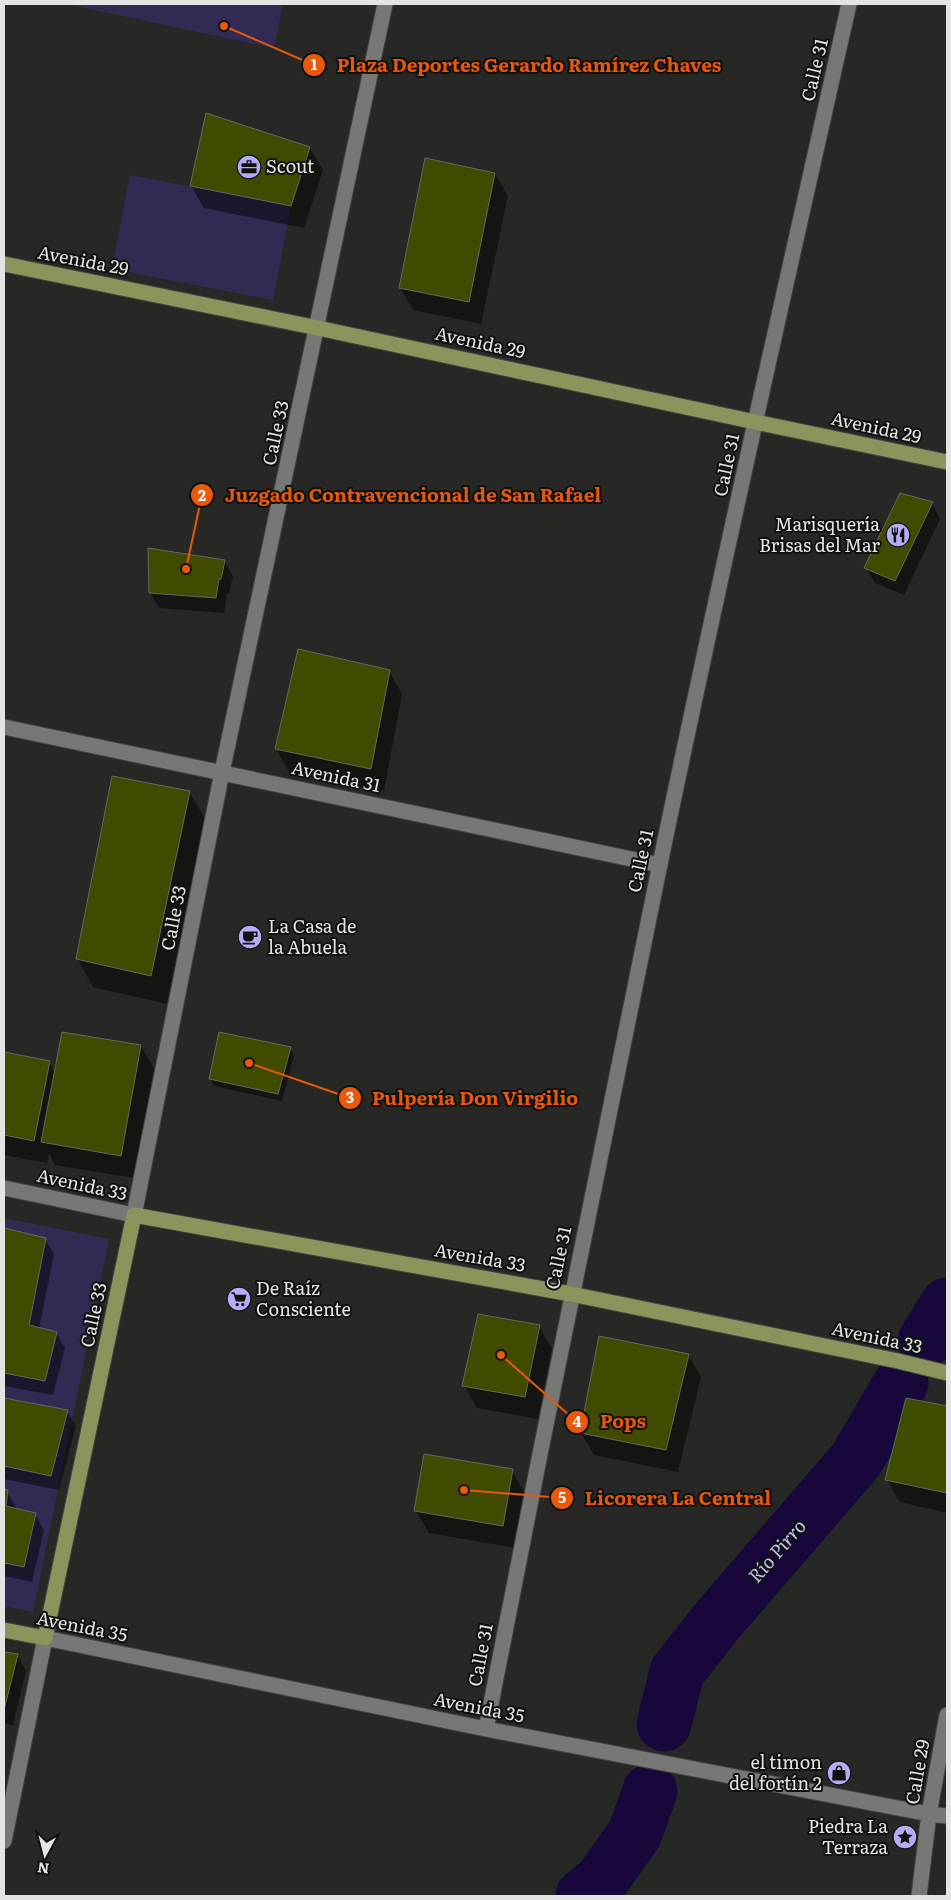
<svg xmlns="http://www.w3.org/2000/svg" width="951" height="1900" viewBox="0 0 951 1900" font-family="Literata,serif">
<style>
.green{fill:#312b54}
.shadow{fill:#0007}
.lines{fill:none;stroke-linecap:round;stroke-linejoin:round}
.river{stroke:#17073b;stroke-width:55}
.building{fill:#404b00;stroke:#666764}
.minor-casing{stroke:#434441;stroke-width:17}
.major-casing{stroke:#434441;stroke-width:17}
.minor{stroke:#777875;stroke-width:15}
.major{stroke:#8a955c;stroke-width:15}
.labels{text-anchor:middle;stroke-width:4;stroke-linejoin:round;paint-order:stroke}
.street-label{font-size:18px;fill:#e4e5e3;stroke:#10110f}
.poi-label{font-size:18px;fill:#e4e5e3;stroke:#10110f;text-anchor:start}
.water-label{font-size:19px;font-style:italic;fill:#c7c2f7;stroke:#10110f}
.leader{fill:none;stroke:#e8590c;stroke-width:2}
.callout-dot{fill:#e8590c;stroke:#10110f;stroke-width:2}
.mark-label{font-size:15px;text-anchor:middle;font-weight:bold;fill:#fff}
.callout-label{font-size:19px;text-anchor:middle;font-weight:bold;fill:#e8590c;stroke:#10110f;stroke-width:4;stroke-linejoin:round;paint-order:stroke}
</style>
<rect width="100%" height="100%" fill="#272825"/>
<!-- green -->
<path class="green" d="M66,4H283L274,48Z
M130,175L291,206L273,300L112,269Z
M4,1218L109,1239L33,1612L4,1606Z"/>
<!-- shadow -->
<path class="shadow" d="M310,148L323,170L304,228L204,208L191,186Z
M495,174L508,196L481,324L413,310L400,288Z
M932,503L940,519L904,595L875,583L866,568Z
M224,561L233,576L229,594H227L224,613L159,608L150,593Z
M299,650L389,671L402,694L384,791L289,772L276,749Z
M189,792L206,820L167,1004L93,987L77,958Z
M141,1046L154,1069L134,1178L55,1165L49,1153L47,1163L4,1155V1053L49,1062L55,1073Z
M290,1048L294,1056L282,1101L214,1086L210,1079Z
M4,1230L45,1239L54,1254L39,1329L56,1333L65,1348L53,1395L4,1386Z
M539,1326L552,1349L538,1419L477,1408L464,1385Z
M688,1355L701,1377L678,1472L594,1455L581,1433Z
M907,1399L947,1407V1513L900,1502L887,1480Z
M4,1400L67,1411L76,1426L59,1490L4,1479Z
M512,1471L525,1493L516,1548L429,1533L416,1511Z
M4,1491L7,1492L16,1507V1509L35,1514L44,1530L32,1582L4,1576Z
M4,1653L17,1655L26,1671L13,1725L4,1723Z"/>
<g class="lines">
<!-- river -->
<path class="river" d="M925,1341L947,1305
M664,1724L677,1672L717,1621L856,1460L901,1383
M583,1896L602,1880L635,1833L650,1791"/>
</g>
<!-- building -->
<path class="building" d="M206,113L310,147L291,206L190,186Z
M425,158L495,173L469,302L399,288Z
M900,493L933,502L895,581L864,568Z
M148,548L225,560L221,579H219L216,598L149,593Z
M298,649L390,670L371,769L275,749Z
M112,776L190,791L151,976L76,959Z
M62,1032L141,1045L121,1156L41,1142Z
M219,1032L291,1047L278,1094L209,1079Z
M4,1052L50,1061L34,1141L4,1135Z
M4,1228L46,1238L29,1325L57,1332L45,1381L4,1373Z
M478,1314L540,1325L525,1397L462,1386Z
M599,1336L689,1354L666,1450L580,1433Z
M4,1398L68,1410L51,1476L4,1466Z
M906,1398L947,1406V1493L885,1480Z
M424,1454L513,1469L503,1526L414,1511Z
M4,1489L8,1490L6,1506L36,1513L24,1567L4,1563Z
M4,1652L18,1654L4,1710Z"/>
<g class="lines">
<!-- minor casing -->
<g class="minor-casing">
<path id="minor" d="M4,727L660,865
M4,1188L134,1215L222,772L385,4
M486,1729C542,1442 599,1155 659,869C719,580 784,292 849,4
M4,1841L45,1638L486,1729L929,1814L947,1816
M919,1896L929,1814L947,1715"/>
</g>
<!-- major casing -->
<g class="major-casing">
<path id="major" d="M4,264L318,328L755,422L947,462
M4,1630L45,1638L134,1215L571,1294L898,1361L947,1373"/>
</g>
<!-- minor -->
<use href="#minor" class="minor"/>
<!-- major -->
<use href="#major" class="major"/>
</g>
<!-- icons -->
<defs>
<g id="office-disc" transform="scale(1.25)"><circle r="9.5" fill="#b5acf8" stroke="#10110f"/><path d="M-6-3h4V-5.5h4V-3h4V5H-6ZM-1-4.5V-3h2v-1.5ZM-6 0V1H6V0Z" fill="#111"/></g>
<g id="restaurant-disc" transform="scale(1.25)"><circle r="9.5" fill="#b5acf8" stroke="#10110f"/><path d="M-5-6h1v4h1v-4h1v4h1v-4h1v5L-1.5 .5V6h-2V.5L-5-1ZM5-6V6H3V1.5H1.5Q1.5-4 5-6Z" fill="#111"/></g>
<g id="cafe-disc" transform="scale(1.25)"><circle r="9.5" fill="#b5acf8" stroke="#10110f"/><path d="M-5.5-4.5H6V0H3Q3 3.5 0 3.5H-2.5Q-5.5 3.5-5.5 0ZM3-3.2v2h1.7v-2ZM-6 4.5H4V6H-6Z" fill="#111"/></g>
<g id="supermarket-disc" transform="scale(1.25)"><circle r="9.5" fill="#b5acf8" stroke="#10110f"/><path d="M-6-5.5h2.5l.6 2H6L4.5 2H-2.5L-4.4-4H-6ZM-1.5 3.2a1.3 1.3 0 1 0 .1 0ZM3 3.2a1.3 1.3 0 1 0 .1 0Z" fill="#111"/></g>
<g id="shop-disc" transform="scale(1.25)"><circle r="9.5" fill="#b5acf8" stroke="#10110f"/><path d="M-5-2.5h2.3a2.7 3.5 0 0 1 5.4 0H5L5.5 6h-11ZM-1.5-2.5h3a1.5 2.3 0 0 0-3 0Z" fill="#111"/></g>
<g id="sight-disc" transform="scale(1.25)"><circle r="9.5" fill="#b5acf8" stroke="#10110f"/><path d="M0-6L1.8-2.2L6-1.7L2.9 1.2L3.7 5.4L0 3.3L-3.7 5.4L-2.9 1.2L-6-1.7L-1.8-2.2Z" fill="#111"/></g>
</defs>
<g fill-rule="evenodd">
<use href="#office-disc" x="249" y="167"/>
<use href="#restaurant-disc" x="898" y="535"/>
<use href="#cafe-disc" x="250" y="937"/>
<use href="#supermarket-disc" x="239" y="1299"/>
<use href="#shop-disc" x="839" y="1773"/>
<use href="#sight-disc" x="905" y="1837"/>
</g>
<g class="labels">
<!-- street labels -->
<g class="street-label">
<text transform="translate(815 70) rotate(-77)" y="6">Calle 31</text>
<text transform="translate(83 261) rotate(11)" y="6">Avenida 29</text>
<text transform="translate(480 343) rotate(12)" y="6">Avenida 29</text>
<text transform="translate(876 428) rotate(12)" y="6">Avenida 29</text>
<text transform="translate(276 433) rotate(-78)" y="6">Calle 33</text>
<text transform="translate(727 465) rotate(-78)" y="6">Calle 31</text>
<text transform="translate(336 777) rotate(12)" y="6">Avenida 31</text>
<text transform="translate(641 861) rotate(-78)" y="6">Calle 31</text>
<text transform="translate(174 918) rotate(-79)" y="6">Calle 33</text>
<text transform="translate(82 1185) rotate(12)" y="6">Avenida 33</text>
<text transform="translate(480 1258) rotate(10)" y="6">Avenida 33</text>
<text transform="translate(559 1258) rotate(-78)" y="6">Calle 31</text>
<text transform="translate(94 1315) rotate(-78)" y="6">Calle 33</text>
<text transform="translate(877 1338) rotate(12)" y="6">Avenida 33</text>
<text transform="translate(82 1627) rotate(11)" y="6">Avenida 35</text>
<text transform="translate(481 1655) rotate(-79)" y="6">Calle 31</text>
<text transform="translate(479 1708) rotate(11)" y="6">Avenida 35</text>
<text transform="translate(918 1772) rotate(-80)" y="6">Calle 29</text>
</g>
<!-- poi labels -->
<g class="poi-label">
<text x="266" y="173">Scout</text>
<text x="880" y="531" text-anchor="end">Marisquería<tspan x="880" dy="21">Brisas del Mar</tspan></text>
<text x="268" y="933">La Casa de<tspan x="268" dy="21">la Abuela</tspan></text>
<text x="256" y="1295">De Raíz<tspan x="256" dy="21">Consciente</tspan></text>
<text x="822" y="1769" text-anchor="end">el timon<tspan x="822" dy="21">del fortín 2</tspan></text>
<text x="888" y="1833" text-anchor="end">Piedra La<tspan x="888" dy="21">Terraza</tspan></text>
</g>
<!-- water labels -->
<g class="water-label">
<text transform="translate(777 1551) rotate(-49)" y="7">Río Pirro</text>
</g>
</g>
<!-- callouts -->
<path class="leader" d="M224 26L314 65M186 569L202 495M249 1063L350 1098M501 1355L577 1422M464 1490L562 1498"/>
<g class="callout-dot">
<circle cx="224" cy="26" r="5"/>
<circle cx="186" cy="569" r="5"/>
<circle cx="249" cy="1063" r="5"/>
<circle cx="501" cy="1355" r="5"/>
<circle cx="464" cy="1490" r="5"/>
<circle cx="314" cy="65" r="12"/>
<circle cx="202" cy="495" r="12"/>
<circle cx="350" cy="1098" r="12"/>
<circle cx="577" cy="1422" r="12"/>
<circle cx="562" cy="1498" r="12"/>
</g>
<g class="mark-label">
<text x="314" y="70">1</text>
<text x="202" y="501">2</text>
<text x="350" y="1103">3</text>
<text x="577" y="1427">4</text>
<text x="562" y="1503">5</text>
</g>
<g class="callout-label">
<text x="529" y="72">Plaza Deportes Gerardo Ramírez Chaves</text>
<text x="413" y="502">Juzgado Contravencional de San Rafael</text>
<text x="475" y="1105">Pulpería Don Virgilio</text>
<text x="623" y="1428">Pops</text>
<text x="678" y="1505">Licorera La Central</text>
</g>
<!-- border -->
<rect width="951" height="1900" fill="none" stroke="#e4e5e3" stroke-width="10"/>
<!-- north arrow -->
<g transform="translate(45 1855) rotate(187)" stroke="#10110f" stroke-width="4" paint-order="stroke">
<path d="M0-4L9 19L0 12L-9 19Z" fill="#e4e5e3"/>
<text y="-8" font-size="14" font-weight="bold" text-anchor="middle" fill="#e4e5e3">N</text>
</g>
</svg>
